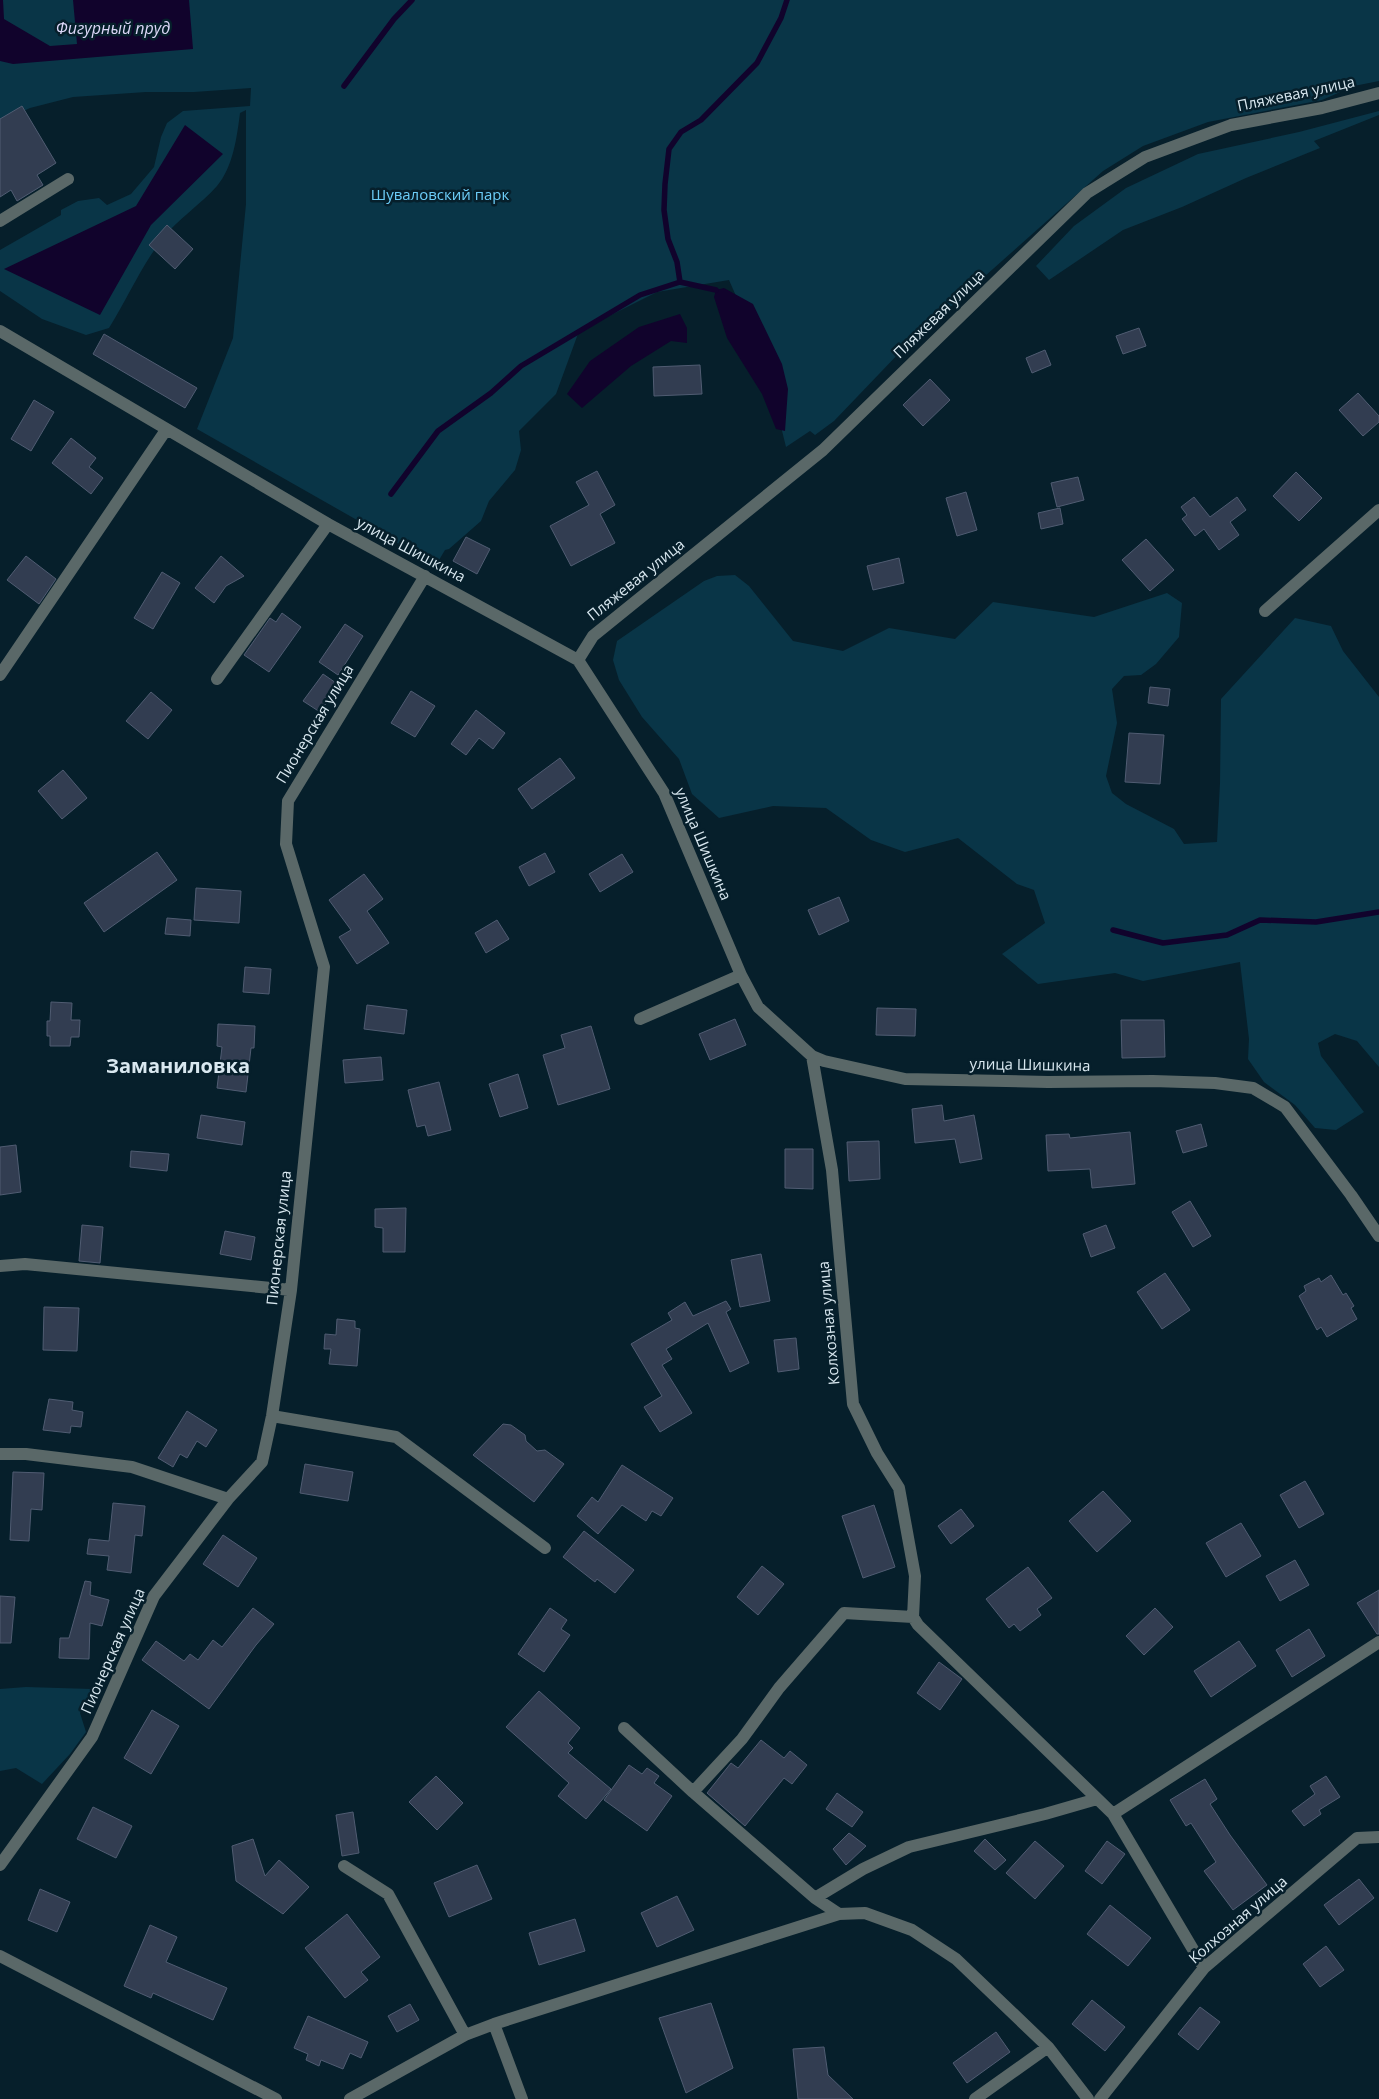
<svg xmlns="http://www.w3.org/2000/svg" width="1379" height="2099" viewBox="0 0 1379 2099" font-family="'Open Sans',sans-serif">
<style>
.green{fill:#093547}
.water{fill:#11032c}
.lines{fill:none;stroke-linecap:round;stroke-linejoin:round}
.stream{stroke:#11032c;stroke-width:5.5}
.building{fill:#323d51;stroke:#505c72}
.minor{stroke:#5a6868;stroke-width:12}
.labels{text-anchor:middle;stroke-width:5;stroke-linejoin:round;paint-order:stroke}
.street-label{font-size:15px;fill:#d9e8f0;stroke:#061f2b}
.park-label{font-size:15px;fill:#6cccf7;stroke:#061f2b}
.water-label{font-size:16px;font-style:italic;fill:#dcd7f7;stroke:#061f2b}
.district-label{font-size:20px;font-weight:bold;fill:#d9e8f0;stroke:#061f2b}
</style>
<rect width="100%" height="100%" fill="#061f2b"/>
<!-- green -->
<path class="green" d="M0,0H1379V81L1354,86L1322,100L1208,122L1143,146L1103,171L902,350L834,421L815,435L810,431L786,447L765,362L729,280L657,292L579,331L556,394L519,431L521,450L515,470L489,501L481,521L449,549L445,550L436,565L197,429L233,338L246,204V110L240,113C237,137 233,167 217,186C200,205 178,219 162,239C141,267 127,299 109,328L86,335L42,319L0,291V250L61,215V210L78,201L99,198L107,205L131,194L154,167L161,137L167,123L183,111L250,106L251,88L194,92H146L73,97L30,108L0,122Z
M1379,111V115L1314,141L1320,148L1246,178L1182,207L1123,230L1049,280L1036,266L1074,226L1126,188L1198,154L1299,132Z
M735,575L749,586L793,641L843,651L889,628L955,639L993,602L1094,617L1167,593L1182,603L1179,637L1156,664L1141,675L1124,676L1112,689L1117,723L1106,776L1112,793L1126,804L1174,829L1184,844L1217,842L1220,783L1221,699L1295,618L1331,626L1343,651L1379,697V1067L1357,1041L1335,1034L1318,1043L1321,1056L1364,1112L1336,1130L1315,1128L1295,1105L1264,1082L1248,1059L1249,1039L1240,962L1143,981L1115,973L1038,984L1002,954L1045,923L1034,890L1017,884L958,838L905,852L871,840L826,808L773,806L719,818L692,794L679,759L642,717L619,680L613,660L617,641L704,581L717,576Z
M26,1687L92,1689L80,1713L86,1732L70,1754L42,1784L16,1768L0,1771V1689Z"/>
<!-- water -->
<path class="water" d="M0,0H3L4,19L50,46L77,44L73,0H189L193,49L13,64L0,61Z
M185,125L223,154L151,225L100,315L4,269L136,206Z
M724,288L753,304L782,364L788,389L785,431L776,429L762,394L727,338L714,297L716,290Z
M680,314L687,328V343L671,341L631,366L582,408L567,394L590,361L639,327Z"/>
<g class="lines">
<!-- stream -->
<path class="stream" d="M344,86L394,19L412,0
M680,282L716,290
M391,494L438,431L491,393L521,366L640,295L680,282L677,262L668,239L664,210L665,184L669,149L681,132L701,120L757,63L781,18L787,0
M1113,930L1163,943L1227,935L1260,920L1316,922L1379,912"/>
</g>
<!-- building -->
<path class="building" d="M22,106L56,163L37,175L43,185L17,201L11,190L0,197V119Z
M167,225L193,249L175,269L149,245Z
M1139,328L1146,346L1123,354L1116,336Z
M104,334L197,388L185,408L93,354Z
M1045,350L1051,365L1032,373L1026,358Z
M700,365L702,394L654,396L653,367Z
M930,379L950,400L923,426L903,405Z
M1358,393L1379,416V422L1363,436L1339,410Z
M34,400L54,412L31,451L11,439Z
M71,438L96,458L89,467L103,478L91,494L52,463Z
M597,471L615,505L600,514L615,543L571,566L550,526L589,505L576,482Z
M1296,472L1322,498L1299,521L1273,496Z
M1078,477L1084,500L1057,507L1051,483Z
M966,492L977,530L957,536L946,498Z
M1194,497L1210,517L1237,497L1246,510L1230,522L1239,535L1219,550L1204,529L1195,536L1182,519L1187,515L1181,507Z
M1060,508L1063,524L1041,529L1038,513Z
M466,537L490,549L477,574L453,561Z
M1146,539L1174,570L1150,591L1122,560Z
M26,556L56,579L39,604L7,580Z
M221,556L244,576L226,586L214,603L195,588Z
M899,558L904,583L873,590L867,566Z
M162,572L180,583L153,629L134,618Z
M282,613L301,627L269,672L244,655L270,618L276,622Z
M345,624L363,636L338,675L319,662Z
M323,674L339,685L320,712L303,701Z
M1150,687L1170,689L1168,706L1148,703Z
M411,691L435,706L415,737L391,723Z
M151,692L172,710L148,739L126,721Z
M476,710L505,733L493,749L479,738L466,755L451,744Z
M1129,733L1164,735L1160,784L1125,782Z
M560,758L575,778L532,809L518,789Z
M63,770L87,798L62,819L38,791Z
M157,852L177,880L104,932L84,903Z
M545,853L555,872L529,886L519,867Z
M622,854L633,872L600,892L589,874Z
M364,874L383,899L367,911L389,943L357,964L339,937L351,930L329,900Z
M196,888L241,891L239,923L194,920Z
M839,897L849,921L819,935L808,910Z
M167,918L191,920L190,936L165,934Z
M497,920L509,939L486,953L475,933Z
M245,967L271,969L269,994L243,992Z
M51,1002L72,1003L71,1020H80L79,1037H71L70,1046H50V1036H47V1021H50Z
M367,1005L407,1010L404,1034L364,1029Z
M877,1008L916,1009L915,1036L876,1035Z
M735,1019L746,1045L710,1060L699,1034Z
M1121,1020H1164L1165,1057L1122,1058Z
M218,1024L255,1026L254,1048H251L246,1092L217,1088L222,1047L217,1046Z
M591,1026L610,1089L558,1105L543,1055L565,1048L561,1035Z
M381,1057L383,1080L345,1083L343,1060Z
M518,1074L528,1108L500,1117L489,1084Z
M439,1082L451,1130L428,1136L425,1125L417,1127L408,1090Z
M942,1105L944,1121L974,1115L982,1159L960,1163L955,1139L915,1143L912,1109Z
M201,1115L245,1122L242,1145L197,1138Z
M1201,1124L1207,1146L1183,1153L1176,1131Z
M1130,1132L1135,1184L1092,1188L1090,1169L1048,1171L1046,1135L1069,1134L1070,1138Z
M879,1141L880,1179L849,1181L847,1142Z
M16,1145L21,1192L0,1195V1147Z
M785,1149H813V1189L785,1188Z
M131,1151L169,1154L167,1171L130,1167Z
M1190,1201L1211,1236L1193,1247L1172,1212Z
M406,1208L405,1252H383V1228L375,1227V1209Z
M82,1225L103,1227L100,1263L79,1261Z
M1106,1225L1115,1248L1091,1257L1083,1234Z
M225,1231L255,1237L251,1260L220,1254Z
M761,1254L770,1301L740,1307L731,1260Z
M1165,1273L1190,1310L1162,1329L1137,1292Z
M1331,1275L1343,1295L1346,1293L1354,1306L1351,1308L1357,1319L1327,1337L1321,1327L1317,1330L1299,1296L1306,1291L1304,1286L1319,1278L1321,1282Z
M726,1301L731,1309L726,1312L749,1363L730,1372L708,1323L666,1349L672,1359L662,1365L692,1413L660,1432L644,1407L662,1396L631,1344L672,1320L668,1313L685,1302L693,1316Z
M44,1307L79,1308L77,1351L43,1350Z
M337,1319L355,1321V1328L360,1329L357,1366L329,1364L331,1349H324L325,1334L336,1335Z
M796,1338L799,1369L778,1372L774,1340Z
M49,1399L73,1402L72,1410L83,1412L81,1427L71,1426L70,1433L43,1430Z
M187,1411L217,1430L206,1447L197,1441L187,1458L180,1454L173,1467L158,1458Z
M503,1424L511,1425L525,1435L526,1441L537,1451L545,1450L564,1464L534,1502L473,1455Z
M305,1464L353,1472L348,1501L300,1493Z
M622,1465L673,1498L661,1516L652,1511L646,1521L622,1505L598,1534L577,1516L592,1497L598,1502Z
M13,1472L44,1473L42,1510L31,1509L29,1541L10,1540Z
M1305,1481L1324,1514L1299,1528L1280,1495Z
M1103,1491L1131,1521L1097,1552L1069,1521Z
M113,1503L145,1506L142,1536L135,1535L131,1573L107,1570L109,1556L87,1554L89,1539L109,1541Z
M874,1505L895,1567L863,1578L842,1516Z
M961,1509L974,1526L951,1544L938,1526Z
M1241,1523L1261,1556L1226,1577L1206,1543Z
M584,1531L634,1570L615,1593L597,1579L595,1582L563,1557Z
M223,1535L257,1558L238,1587L203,1564Z
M1295,1560L1309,1585L1280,1601L1266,1576Z
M762,1566L784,1584L758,1615L737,1597Z
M1028,1567L1052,1598L1037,1609L1041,1615L1020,1631L1014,1624L1009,1628L986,1599Z
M85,1581L91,1582L90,1595L109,1600L102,1626L90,1623L89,1659L59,1658L60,1638H69Z
M1379,1590V1634H1377L1357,1603Z
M0,1596L15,1597L11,1643H0Z
M253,1608L274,1624L256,1645L209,1709L142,1660L156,1641L184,1661L190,1654L198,1660L213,1640L222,1647Z
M550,1608L567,1620L561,1629L570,1635L544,1672L518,1654Z
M1155,1608L1173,1627L1144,1655L1126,1636Z
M1309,1629L1325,1656L1292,1677L1276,1650Z
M1239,1641L1256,1666L1211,1697L1194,1671Z
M939,1662L962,1679L940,1710L917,1693Z
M539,1691L580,1728L568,1743L573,1748L568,1753L611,1789L586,1819L558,1796L569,1783L506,1727Z
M152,1710L179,1726L151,1774L124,1758Z
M761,1740L784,1758L790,1751L807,1765L792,1784L784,1778L745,1826L707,1793L731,1763L738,1768Z
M629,1765L642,1774L647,1768L659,1776L654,1783L672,1796L647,1831L604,1800Z
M436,1776L463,1803L437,1830L409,1802Z
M1326,1776L1340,1797L1319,1810L1321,1814L1304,1826L1292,1811L1315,1794L1310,1786Z
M1205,1779L1217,1799L1210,1804L1230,1835L1267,1885L1233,1910L1204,1871L1216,1862L1191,1823L1186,1826L1170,1800Z
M837,1793L863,1812L852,1827L826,1809Z
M93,1807L132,1826L116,1858L77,1839Z
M353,1812L359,1853L342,1856L336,1815Z
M849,1833L866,1846L846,1865L833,1849Z
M253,1839L265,1876L279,1860L309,1887L283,1914L236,1881L232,1846Z
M985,1839L1006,1860L995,1870L974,1851Z
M1035,1841L1064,1866L1035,1899L1006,1873Z
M1107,1841L1125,1854L1102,1884L1085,1871Z
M477,1865L492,1899L449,1917L434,1883Z
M1359,1879L1374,1898L1339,1925L1324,1905Z
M40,1889L70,1902L57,1932L28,1920Z
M677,1896L694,1930L657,1947L641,1913Z
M1110,1905L1151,1938L1128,1966L1087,1934Z
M347,1914L380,1957L361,1972L368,1980L345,1998L305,1948Z
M575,1919L585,1951L539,1965L529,1933Z
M150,1925L177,1937L166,1962L227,1988L213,2020L153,1993L151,1998L124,1986Z
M1326,1946L1344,1970L1320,1987L1303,1964Z
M1092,2000L1125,2027L1105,2051L1072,2024Z
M711,2003L733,2068L686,2093L659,2018Z
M410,2004L419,2020L397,2032L388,2016Z
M1200,2007L1220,2022L1198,2050L1178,2034Z
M308,2016L368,2042L361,2058L350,2053L343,2069L321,2060L319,2066L306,2060L308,2054L294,2048Z
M996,2032L1010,2052L967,2083L953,2063Z
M824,2047L828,2075L853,2099H798L793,2049Z"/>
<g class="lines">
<!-- minor -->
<path class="minor" d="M0,221L68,179
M0,331L328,524L578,660L664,793L741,975L758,1007L812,1056L824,1061L905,1079L1048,1082L1153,1081L1215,1083L1253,1088L1285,1107L1351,1195L1379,1236
M1265,611L1379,510
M578,660L593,636L823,450L1087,193L1145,157L1231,125L1322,108L1379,93
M0,675L166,430
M217,679L328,524
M640,1019L741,975
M812,1056L832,1170L853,1404L877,1453L899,1488L915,1576L913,1617L918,1625L1113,1814L1204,1968
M0,1266L25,1264L291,1290
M272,1416L396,1437L545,1548
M0,1454H26L132,1467L228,1499
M624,1728L693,1792L815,1898L839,1914
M693,1792L742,1739L779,1688L844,1613L913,1617
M1113,1814L1379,1642
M0,1865L92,1737L154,1596L228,1499L262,1462L272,1416L291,1290L324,967L286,844L288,801L425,576
M344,1866L388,1894L465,2035
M815,1898L863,1869L909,1847L1045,1814L1097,1799
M0,1956L276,2099
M494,2024L522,2099
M350,2099L465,2035L494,2024L839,1914L865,1913L912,1930L956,1959L1048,2047L1088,2099
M975,2099L1048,2047
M1100,2099L1204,1968L1357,1838L1379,1837"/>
</g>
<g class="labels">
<!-- street labels -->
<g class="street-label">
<text transform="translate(1296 94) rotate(-12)" y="5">Пляжевая улица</text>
<text transform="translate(939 314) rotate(-44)" y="5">Пляжевая улица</text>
<text transform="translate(411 550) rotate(28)" y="5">улица Шишкина</text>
<text transform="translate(636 580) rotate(-39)" y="5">Пляжевая улица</text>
<text transform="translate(315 724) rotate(-59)" y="5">Пионерская улица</text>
<text transform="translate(703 844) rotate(67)" y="5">улица Шишкина</text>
<text transform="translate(1030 1065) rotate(1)" y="5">улица Шишкина</text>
<text transform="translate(279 1238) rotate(-84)" y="5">Пионерская улица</text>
<text transform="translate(829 1323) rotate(-95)" y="5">Колхозная улица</text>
<text transform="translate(113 1651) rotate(-66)" y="5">Пионерская улица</text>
<text transform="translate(1238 1920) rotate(-41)" y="5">Колхозная улица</text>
</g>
<!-- park labels -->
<g class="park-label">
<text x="440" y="200">Шуваловский парк</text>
</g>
<!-- water labels -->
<g class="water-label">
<text x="113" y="34">Фигурный пруд</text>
</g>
<!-- district labels -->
<g class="district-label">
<text x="178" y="1073">Заманиловка</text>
</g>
</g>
</svg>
